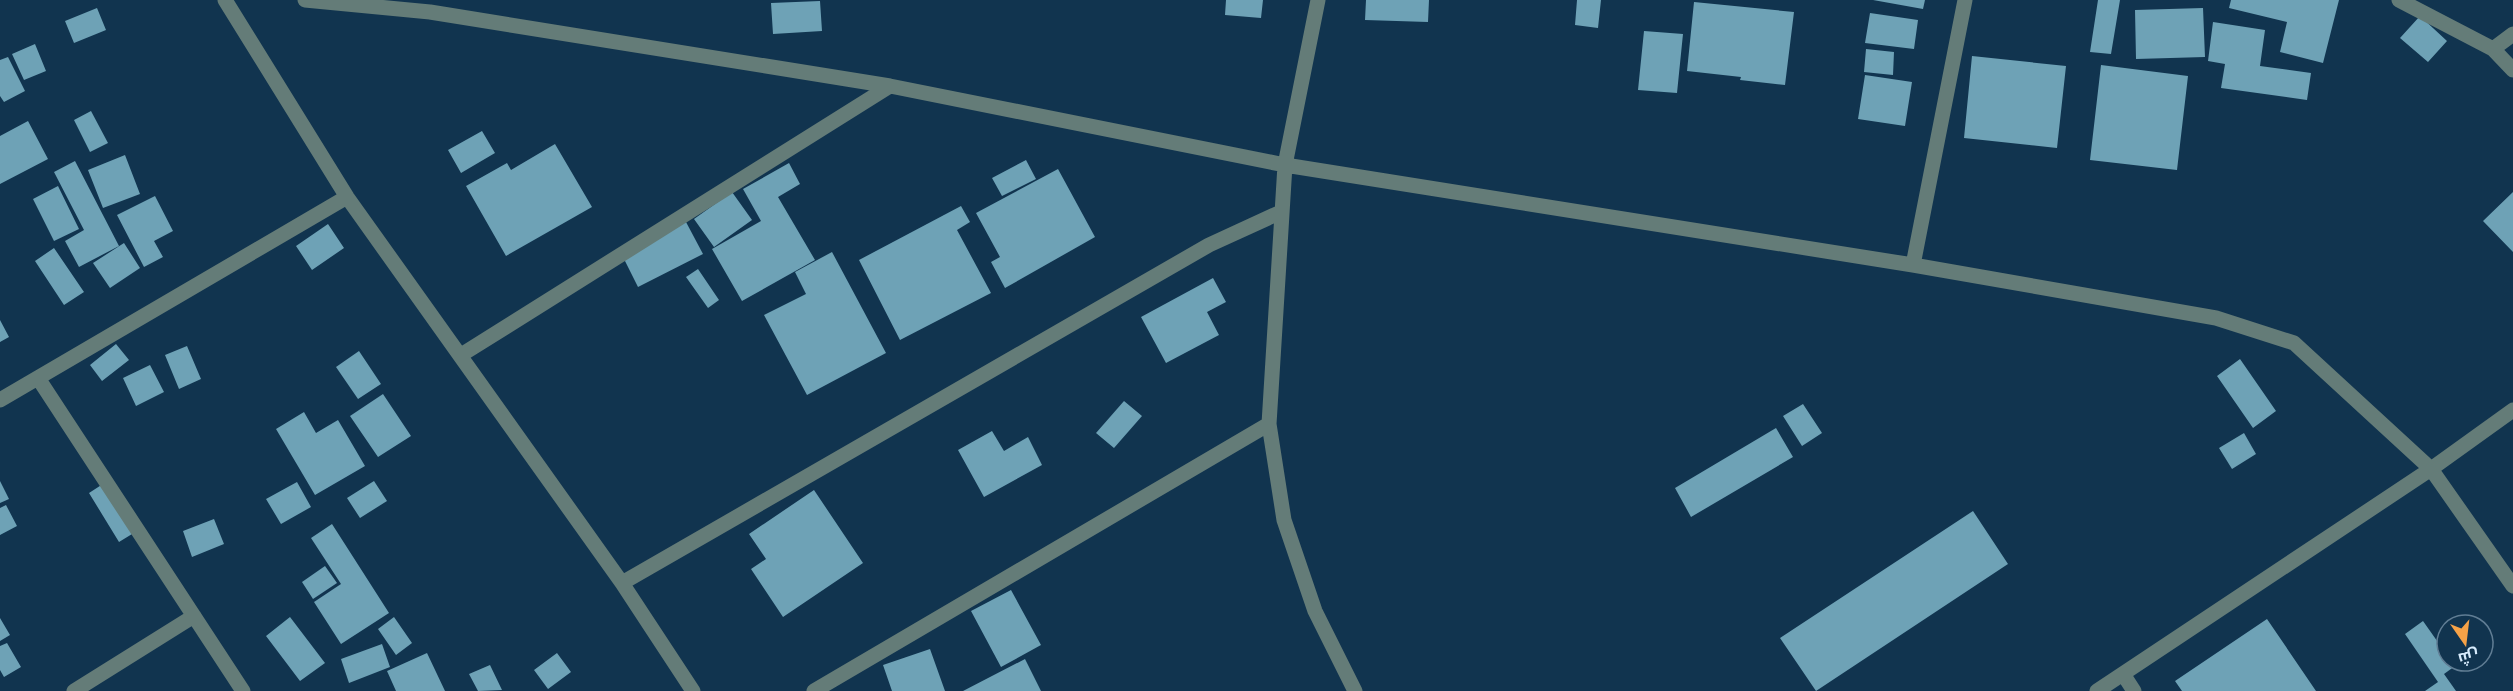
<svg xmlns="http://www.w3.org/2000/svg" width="2513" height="691" viewBox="0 0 2513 691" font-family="'Roboto Serif',Cairo,serif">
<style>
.building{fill:#6ea2b6}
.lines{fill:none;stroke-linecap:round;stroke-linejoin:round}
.minor{stroke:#647c78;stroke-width:15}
</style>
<rect width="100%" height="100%" fill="#11344f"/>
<!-- building -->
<path class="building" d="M1226,0H1263L1261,18L1225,15Z
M1366,0H1429L1428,22L1365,20Z
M1577,0H1601L1598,28L1575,25Z
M1873,0H1925L1923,9Z
M2098,0H2120L2111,54L2090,52Z
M2231,0H2339L2323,63L2280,52L2287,22L2229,8Z
M820,1L822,31L773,34L771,3Z
M1694,2L1794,12L1785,85L1740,80L1741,77L1687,71Z
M97,8L106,30L74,43L65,21Z
M2203,8L2205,57L2136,59L2135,10Z
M1870,13L1918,20L1914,49L1865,43Z
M2420,16L2447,41L2428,62L2400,38Z
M2213,22L2265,30L2260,66L2311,73L2307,100L2221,88L2225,64L2208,61Z
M1644,31L1683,34L1677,93L1638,90Z
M35,44L46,71L24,80L12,54Z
M1866,49L1894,52L1893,75L1864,72Z
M1972,56L2066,66L2057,148L1964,138Z
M8,57L25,91L4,102L0,96V60Z
M2101,65L2188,76L2177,170L2090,160Z
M1865,75L1912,82L1905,126L1858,119Z
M91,111L108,143L90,152L74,120Z
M28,121L48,159L0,184V136Z
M482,131L495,153L461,173L448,150Z
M555,144L592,207L506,256L466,186L507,163L511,170Z
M125,155L140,194L103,208L88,170Z
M1026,160L1036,179L1002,196L992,178Z
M75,161L119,246L79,267L65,241L84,230L54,172Z
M789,163L800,184L778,197L815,260L742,301L712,249L761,221L743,189Z
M1058,169L1095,237L1005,288L991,262L1000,257L976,213Z
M58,186L79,229L54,241L33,199Z
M732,192L752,220L714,247L694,219Z
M2513,192V252L2483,221Z
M155,196L173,231L154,241L163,257L144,267L117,215Z
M961,206L970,222L957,230L991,293L900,340L859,260Z
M686,222L703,254L638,287L622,255Z
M328,224L344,248L312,270L296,246Z
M124,243L140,268L110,288L93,263Z
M54,248L84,292L64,305L35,261Z
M832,252L886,353L807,395L764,315L806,294L795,272Z
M698,269L719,300L708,308L686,277Z
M1213,278L1226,302L1207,312L1219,335L1166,363L1141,317Z
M0,320L9,337L0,342Z
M116,344L129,360L102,381L90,365Z
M187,346L201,379L179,389L165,355Z
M359,351L381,384L358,399L336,367Z
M2240,359L2276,411L2253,428L2217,376Z
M150,365L164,392L136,406L123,378Z
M383,394L411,436L378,457L350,416Z
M1124,401L1142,416L1114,448L1096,433Z
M1803,404L1822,433L1802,446L1783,416Z
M304,412L316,433L338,420L365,466L315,495L276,429Z
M1776,428L1793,457L1691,517L1675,488Z
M992,431L1004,451L1028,437L1042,465L984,497L958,450Z
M2244,433L2256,454L2232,469L2219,448Z
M0,481L9,499L0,503Z
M374,481L387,501L360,518L347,498Z
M106,482L137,531L119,542L89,493Z
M297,482L311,507L281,524L266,499Z
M814,490L863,563L783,617L751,569L766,559L749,534Z
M6,505L17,526L0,535V508Z
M1973,511L2008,564L1816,691L1780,638Z
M214,519L224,544L192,557L183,531Z
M332,524L389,613L341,644L314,602L341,584L311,538Z
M325,566L337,583L313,599L302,582Z
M1011,590L1041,645L1001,667L971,611Z
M290,617L325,663L300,681L266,636Z
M394,617L412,643L396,655L378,629Z
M0,618L10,635L0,641Z
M2267,619L2316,691H2182L2175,681Z
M2423,621L2447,655V661H2452L2455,666L2444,674L2456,691H2425L2438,682L2405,634Z
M7,643L21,667L4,677L0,670V646Z
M382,644L390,667L349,683L341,659Z
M930,649L945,691H892L883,665Z
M427,653L445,691H396L387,671Z
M557,653L571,672L548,689L534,670Z
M1025,659L1041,691H963Z
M490,665L502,690L478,691L469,674Z"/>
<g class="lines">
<!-- minor -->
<path class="minor" d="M225,0L347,197L622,583L693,691
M305,0L430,12L890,86L1285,165L1913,265L2216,318L2294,343L2431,469L2513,586
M1318,0L1285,165L1269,424L1284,520L1315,611L1355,691
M2399,0L2493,49L2513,70
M2493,49L2513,34
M1913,265L1965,0
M461,355L890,86
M38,378L243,691
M0,400L347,197
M622,583L1209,245L1281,212
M2123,674L2134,691
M74,691L194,616
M814,691L1269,424
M2097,691L2431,469L2513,410"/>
</g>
<!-- north arrow -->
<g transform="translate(2465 643) rotate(166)"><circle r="28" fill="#11344f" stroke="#607d94" stroke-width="1.5"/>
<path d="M0-4.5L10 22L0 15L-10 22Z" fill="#f6a247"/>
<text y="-9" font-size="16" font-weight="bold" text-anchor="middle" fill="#d7ebfc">ش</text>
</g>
</svg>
